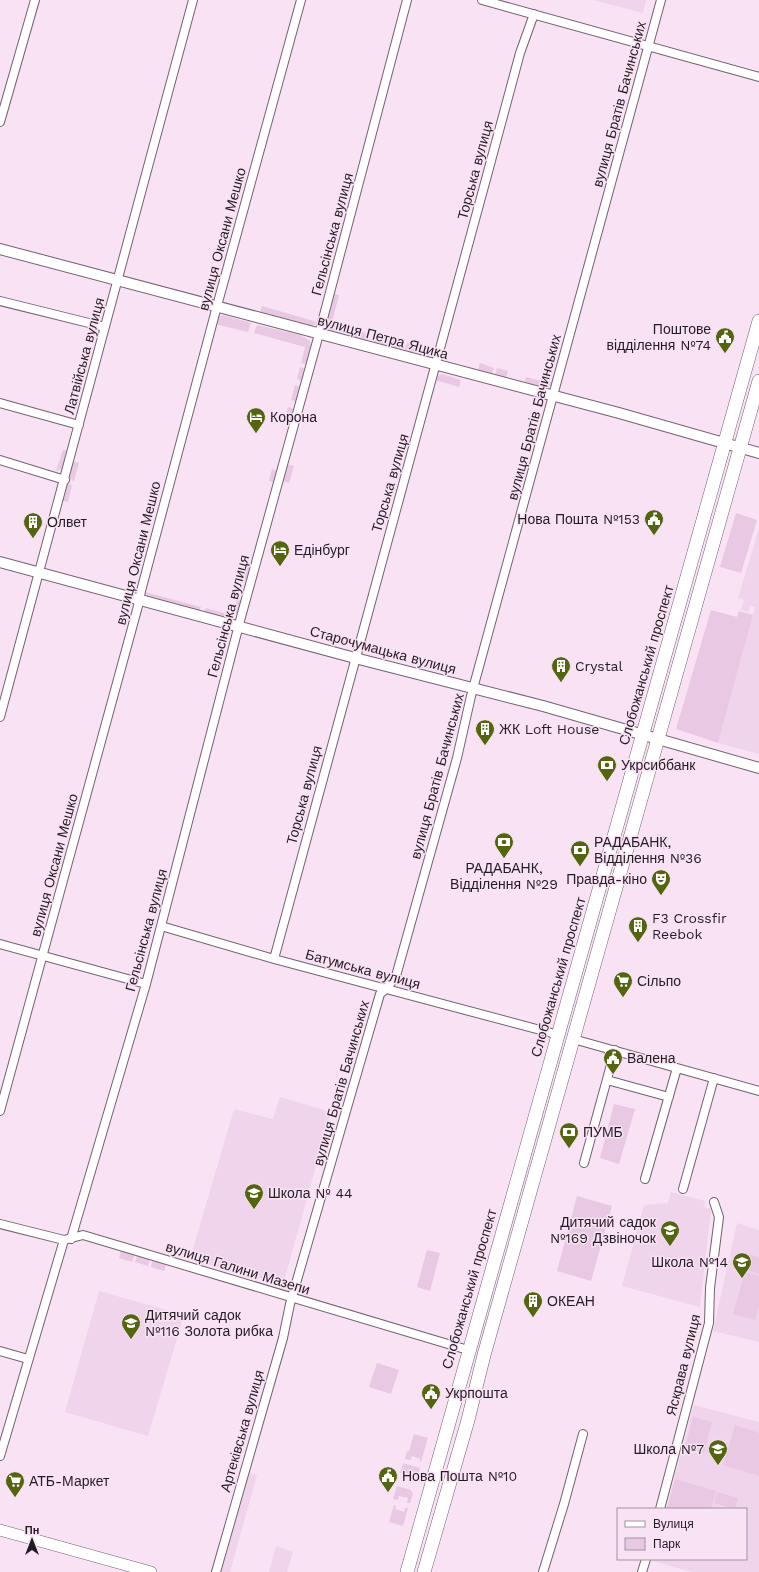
<svg xmlns="http://www.w3.org/2000/svg" width="759" height="1572" viewBox="0 0 759 1572" font-family="'Work Sans',sans-serif">
<style>
.built{fill:#f0d4eb}
.green{fill:#e9c8e3}
.lines{fill:none;stroke-linecap:round;stroke-linejoin:round}
.minor-casing{stroke:#746171;stroke-width:10}
.tertiary-casing{stroke:#746171;stroke-width:12}
.secondary-casing{stroke:#746171;stroke-width:12}
.primary-casing{stroke:#746171;stroke-width:14}
.minor{stroke:#fff;stroke-width:8}
.tertiary{stroke:#fff;stroke-width:10}
.secondary{stroke:#fff;stroke-width:11}
.primary{stroke:#fff;stroke-width:13}
.labels{text-anchor:middle;stroke-width:3;stroke-linejoin:round;paint-order:stroke}
.street-label{font-size:14px;fill:#241c23;stroke:#f8e2f4}
.poi-label{font-size:14px;fill:#241c23;stroke:#f8e2f4;text-anchor:start}
</style>
<rect width="100%" height="100%" fill="#f8e2f4"/>
<!-- built -->
<path class="built" d="M593,0H646L643,13Z
M759,528V754L718,743L755,607L750,606L749,612L741,610L744,600L738,598Z
M280,1097L331,1112L283,1285L190,1259L234,1109L273,1119Z
M671,1192L705,1201L704,1207L711,1209L700,1307L622,1286L644,1205L668,1203Z
M737,1223L759,1230V1342L713,1331Z
M99,1291L184,1315L148,1436L65,1412Z
M694,1405L759,1422V1572H692L653,1561V1559H746V1509H666Z
M245,1472L257,1475L230,1572H217Z
M276,1546L293,1552L287,1572H269Z"/>
<!-- green -->
<path class="green" d="M332,293L339,295L332,322L326,319Z
M262,306L317,322L314,325L309,326L260,313Z
M223,315L251,323L248,332L215,324L219,316Z
M326,322L369,334L367,341L330,331L327,328Z
M257,325L300,335L310,341L311,347L307,364L301,363L305,347L254,333Z
M373,335L403,343L401,351L371,342Z
M407,343L416,346L413,355L404,352Z
M419,346L437,351L436,357L432,360L416,357Z
M480,363L494,368L492,374L478,370Z
M300,367L306,369L303,381L297,379Z
M497,368L508,371L506,378L495,375Z
M442,374L461,380L459,387L435,380L439,375Z
M526,377L545,382H553L550,386L545,388L525,382Z
M295,385L301,387L297,402L291,400Z
M288,407L294,409L291,421L285,419Z
M63,450L69,451L64,468L56,471Z
M73,461L79,463L74,481L68,479Z
M286,464L294,466L289,483L282,481Z
M272,469L278,471L276,483L269,481Z
M67,484L72,485L68,502L63,501Z
M736,513L757,520L741,573L720,567Z
M246,565L252,566L247,580L242,579Z
M145,592L201,607L199,612L147,597Z
M237,599L243,601L237,614L234,613Z
M206,608L235,616C225,621 214,615 204,612Z
M711,610L737,617L739,611L753,615L718,743L676,729Z
M657,834L668,837L665,849L653,846Z
M614,1104L635,1109L619,1164L600,1158Z
M577,1196L612,1206L591,1281L557,1271Z
M121,1250L135,1253L132,1262L119,1258Z
M427,1250L440,1253L430,1291L417,1287Z
M744,1253L759,1257V1274L740,1268Z
M137,1254L150,1258L148,1266L135,1262Z
M153,1258L167,1262L164,1271L151,1267Z
M745,1272L759,1276V1306L755,1320L733,1314Z
M377,1363L399,1370L391,1394L369,1387Z
M693,1417L712,1422L704,1453L685,1448Z
M735,1425L759,1433V1476L723,1465Z
M414,1434L428,1438L421,1462H420V1459L412,1456L410,1460L405,1459L407,1451H409Z
M403,1463L420,1468L418,1476L412,1477L400,1473Z
M675,1479L716,1491L711,1509H667Z
M397,1486L411,1490L413,1494L410,1503H407L408,1498L399,1496L398,1500L393,1499Z
M717,1492L738,1498L735,1509L714,1503Z
M394,1505L396,1506L395,1509L404,1512L405,1508H408L403,1526L389,1522Z"/>
<g class="lines">
<!-- minor casing -->
<g class="minor-casing">
<path id="minor" d="M482,0L759,77
M0,122L35,0
M0,301L105,327
M0,403L79,425
M0,460L65,480
M0,717C65,479 128,239 193,0
M161,926L274,959L559,1035
M0,944L146,984
M274,959C355,656 439,355 520,53L534,14
M573,1039L759,1091
M607,1080L669,1097
M0,1111L138,606L141,591L217,306L301,0
M584,1163L615,1050
M645,1179L677,1068
M683,1189L714,1078
M0,1224L64,1240L83,1235L468,1350
M71,1239L146,984L241,617L319,334L407,0
M0,1351L28,1359
M0,1456L64,1240
M660,1509L709,1323L710,1288L719,1217L714,1202
M216,1572L283,1338L290,1304L380,994L386,989L396,976L457,758L471,696L661,0
M543,1572L564,1504L583,1434
M642,1572L646,1559"/>
</g>
<!-- tertiary casing -->
<g class="tertiary-casing">
<path id="tertiary" d="M0,249L619,413L759,453
M0,562L355,658L543,706L759,768"/>
</g>
<!-- secondary casing -->
<g class="secondary-casing">
<path id="secondary" d="M0,1530L151,1572"/>
</g>
<!-- primary casing -->
<g class="primary-casing">
<path id="primary" d="M407,1572L759,321
M424,1572L468,1420L484,1355L759,381"/>
</g>
<!-- minor -->
<use href="#minor" class="minor"/>
<!-- tertiary -->
<use href="#tertiary" class="tertiary"/>
<!-- secondary -->
<use href="#secondary" class="secondary"/>
<!-- primary -->
<use href="#primary" class="primary"/>
</g>
<!-- icons -->
<defs>
<g id="civic-pin" transform="scale(1)"><path d="M0 17L-7.5 6A9.5 9.5 0 1 1 7.5 6Z" fill="#53650f" stroke="#f8e2f4"/><path d="M-.6-6.5H3V-4.5H.6V-3L4-1V1h2V6H-6V1h2V-1L-.6-3ZM-1.2 2.5V6h2.4V2.5Z" fill="#fff"/></g>
<g id="hotel-pin" transform="scale(1)"><path d="M0 17L-7.5 6A9.5 9.5 0 1 1 7.5 6Z" fill="#53650f" stroke="#f8e2f4"/><path d="M-6-4.5h1.5V1H6V5H4.5V3h-9V5H-6ZM-4 0a1.8 1.8 0 1 1 3.6 0ZM.5 0V-2.5h3Q6-2.5 6 0Z" fill="#fff"/></g>
<g id="building-pin" transform="scale(1)"><path d="M0 17L-7.5 6A9.5 9.5 0 1 1 7.5 6Z" fill="#53650f" stroke="#f8e2f4"/><path d="M-4-6H4V6H1V3H-1V6H-4ZM-2.5-4.3h1.7v1.8h-1.7ZM.8-4.3h1.7v1.8H.8ZM-2.5-1h1.7V.8h-1.7ZM.8-1h1.7V.8H.8Z" fill="#fff"/></g>
<g id="bank-pin" transform="scale(1)"><path d="M0 17L-7.5 6A9.5 9.5 0 1 1 7.5 6Z" fill="#53650f" stroke="#f8e2f4"/><path d="M-6-4H6V4H-6ZM0-2.3a2.3 2.3 0 1 0 0 4.6a2.3 2.3 0 1 0 0-4.6Z" fill="#fff"/></g>
<g id="theatre-pin" transform="scale(1)"><path d="M0 17L-7.5 6A9.5 9.5 0 1 1 7.5 6Z" fill="#53650f" stroke="#f8e2f4"/><path d="M-5-5.5Q0-4 5-5.5V0Q5 5 0 6Q-5 5-5 0ZM-3.3-2.5H-1v1.5H-3.3ZM1-2.5H3.3v1.5H1ZM-2.8 1Q0 5.5 2.8 1Z" fill="#fff"/></g>
<g id="supermarket-pin" transform="scale(1)"><path d="M0 17L-7.5 6A9.5 9.5 0 1 1 7.5 6Z" fill="#53650f" stroke="#f8e2f4"/><path d="M-6-5.5h2.5l.6 2H6L4.5 2H-2.5L-4.4-4H-6ZM-1.5 3.2a1.3 1.3 0 1 0 .1 0ZM3 3.2a1.3 1.3 0 1 0 .1 0Z" fill="#fff"/></g>
<g id="school-pin" transform="scale(1)"><path d="M0 17L-7.5 6A9.5 9.5 0 1 1 7.5 6Z" fill="#53650f" stroke="#f8e2f4"/><path d="M0-5L7-2L0 1L-7-2ZM-4 1L0 2.5L4 1V4Q0 6-4 4Z" fill="#fff"/></g>
</defs>
<g fill-rule="evenodd">
<use href="#civic-pin" x="725" y="337"/>
<use href="#hotel-pin" x="256" y="417"/>
<use href="#civic-pin" x="654" y="519"/>
<use href="#building-pin" x="33" y="522"/>
<use href="#hotel-pin" x="280" y="550"/>
<use href="#building-pin" x="561" y="666"/>
<use href="#building-pin" x="485" y="729"/>
<use href="#bank-pin" x="607" y="765"/>
<use href="#bank-pin" x="504" y="842"/>
<use href="#bank-pin" x="580" y="850"/>
<use href="#theatre-pin" x="661" y="879"/>
<use href="#building-pin" x="638" y="926"/>
<use href="#supermarket-pin" x="623" y="981"/>
<use href="#civic-pin" x="613" y="1058"/>
<use href="#bank-pin" x="569" y="1132"/>
<use href="#school-pin" x="254" y="1193"/>
<use href="#school-pin" x="670" y="1230"/>
<use href="#school-pin" x="742" y="1262"/>
<use href="#building-pin" x="533" y="1301"/>
<use href="#school-pin" x="131" y="1323"/>
<use href="#civic-pin" x="431" y="1393"/>
<use href="#school-pin" x="718" y="1449"/>
<use href="#civic-pin" x="388" y="1476"/>
<use href="#supermarket-pin" x="15" y="1481"/>
</g>
<g class="labels">
<!-- street labels -->
<g class="street-label">
<text transform="translate(619 104) rotate(-75)" y="5">вулиця Братів Бачинських</text>
<text transform="translate(475 170) rotate(-75)" y="5">Торська вулиця</text>
<text transform="translate(332 234) rotate(-75)" y="5">Гельсінська вулиця</text>
<text transform="translate(222 239) rotate(-75)" y="5">вулиця Оксани Мешко</text>
<text transform="translate(383 337) rotate(15)" y="5">вулиця Петра Яцика</text>
<text transform="translate(84 356) rotate(-75)" y="5">Латвійська вулиця</text>
<text transform="translate(534 417) rotate(-75)" y="5">вулиця Братів Бачинських</text>
<text transform="translate(390 483) rotate(-74)" y="5">Торська вулиця</text>
<text transform="translate(138 553) rotate(-76)" y="5">вулиця Оксани Мешко</text>
<text transform="translate(228 616) rotate(-75)" y="5">Гельсінська вулиця</text>
<text transform="translate(383 650) rotate(15)" y="5">Старочумацька вулиця</text>
<text transform="translate(646 665) rotate(-74)" y="5">Слобожанський проспект</text>
<text transform="translate(437 776) rotate(-75)" y="5">вулиця Братів Бачинських</text>
<text transform="translate(304 795) rotate(-75)" y="5">Торська вулиця</text>
<text transform="translate(54 865) rotate(-75)" y="5">вулиця Оксани Мешко</text>
<text transform="translate(146 930) rotate(-75)" y="5">Гельсінська вулиця</text>
<text transform="translate(363 969) rotate(15)" y="5">Батумська вулиця</text>
<text transform="translate(558 977) rotate(-74)" y="5">Слобожанський проспект</text>
<text transform="translate(341 1083) rotate(-74)" y="5">вулиця Братів Бачинських</text>
<text transform="translate(238 1268) rotate(17)" y="5">вулиця Галини Мазепи</text>
<text transform="translate(469 1289) rotate(-74)" y="5">Слобожанський проспект</text>
<text transform="translate(683 1365) rotate(-76)" y="5">Яскрава вулиця</text>
<text transform="translate(242 1431) rotate(-74)" y="5">Артеківська вулиця</text>
</g>
<!-- poi labels -->
<g class="poi-label">
<text x="711" y="334" text-anchor="end">Поштове<tspan x="711" dy="16">відділення №74</tspan></text>
<text x="270" y="422">Корона</text>
<text x="640" y="524" text-anchor="end">Нова Пошта №153</text>
<text x="47" y="527">Олвет</text>
<text x="294" y="555">Едінбург</text>
<text x="575" y="671">Crystal</text>
<text x="499" y="734">ЖК Loft House</text>
<text x="621" y="770">Укрсиббанк</text>
<text x="594" y="847">РАДАБАНК,<tspan x="594" dy="16">Відділення №36</tspan></text>
<text x="504" y="873" text-anchor="middle">РАДАБАНК,<tspan x="504" dy="16">Відділення №29</tspan></text>
<text x="647" y="884" text-anchor="end">Правда-кіно</text>
<text x="652" y="923">F3 Crossfir<tspan x="652" dy="16">Reebok</tspan></text>
<text x="637" y="986">Сільпо</text>
<text x="627" y="1063">Валена</text>
<text x="583" y="1137">ПУМБ</text>
<text x="268" y="1198">Школа № 44</text>
<text x="656" y="1227" text-anchor="end">Дитячий садок<tspan x="656" dy="16">№169 Дзвіночок</tspan></text>
<text x="728" y="1267" text-anchor="end">Школа №14</text>
<text x="547" y="1306">ОКЕАН</text>
<text x="145" y="1320">Дитячий садок<tspan x="145" dy="16">№116 Золота рибка</tspan></text>
<text x="445" y="1398">Укрпошта</text>
<text x="704" y="1454" text-anchor="end">Школа №7</text>
<text x="402" y="1481">Нова Пошта №10</text>
<text x="29" y="1486">АТБ-Маркет</text>
</g>
</g>
<!-- legend -->
<rect x="617" y="1508" width="130" height="52" fill="#f8e2f4" stroke="#a393a0"/>
<rect x="625" y="1521" width="20" height="6" fill="#ffffff" stroke="#a393a0"/>
<text x="653" y="1528" font-size="12" fill="#241c23">Вулиця</text>
<rect x="625" y="1538" width="20" height="12" fill="#e9c8e3" stroke="#a393a0"/>
<text x="653" y="1548" font-size="12" fill="#241c23">Парк</text>
<!-- north arrow -->
<g transform="translate(32 1540)" stroke="#f8e2f4" stroke-width="3" paint-order="stroke">
<path d="M0-3L7 15L0 10L-7 15Z" fill="#241c23"/>
<text y="-6" font-size="11" font-weight="bold" text-anchor="middle" fill="#241c23">Пн</text>
</g>
</svg>
